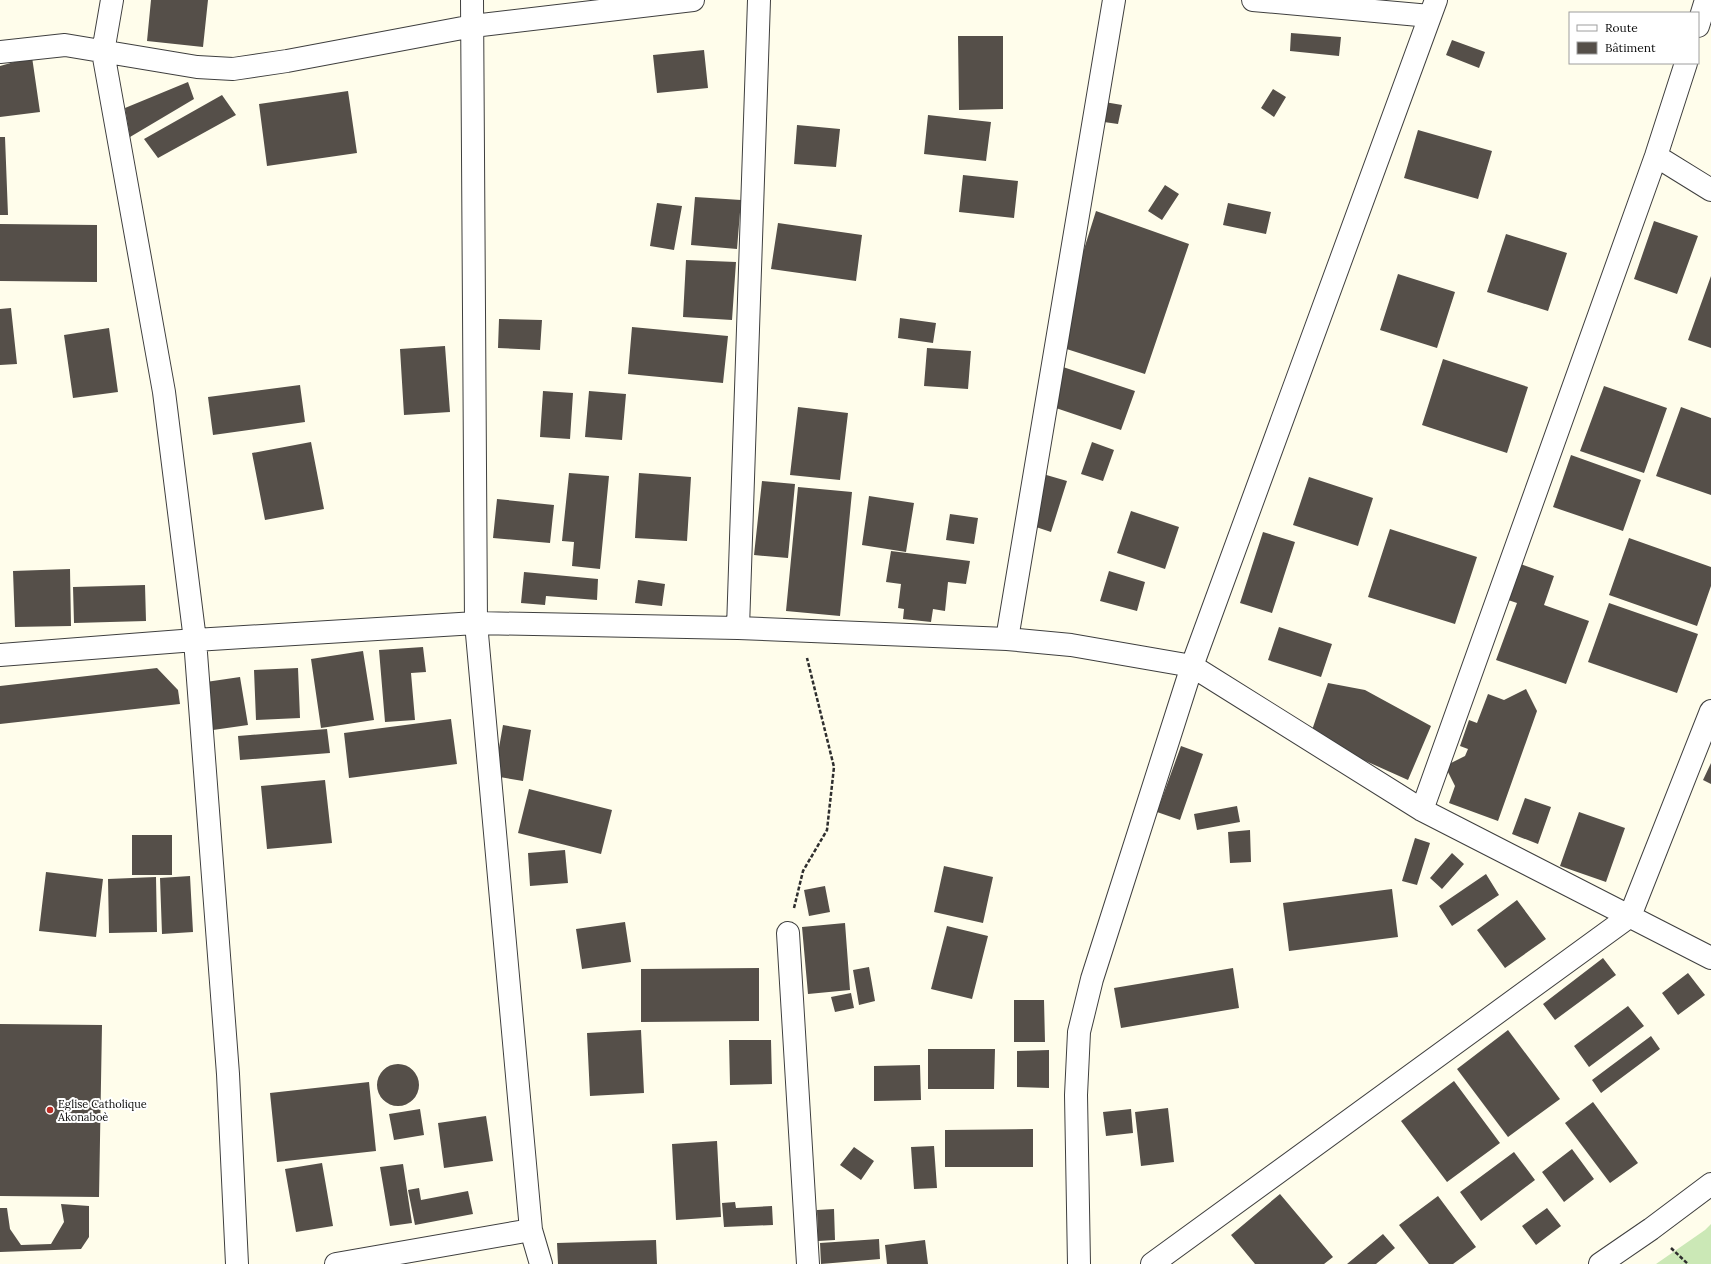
<svg xmlns="http://www.w3.org/2000/svg" width="1711" height="1264" viewBox="0 0 1711 1264" font-family="Lora,serif">
<style>
.green{fill:#cbe8b6}
.building{fill:#554f49}
.lines{fill:none;stroke-linecap:round;stroke-linejoin:round}
.minor-casing{stroke:#3f3f3f;stroke-width:24}
.path{stroke:#2e2e2e;stroke-width:2.5;stroke-dasharray:4 2;stroke-linecap:butt}
.minor{stroke:#fff;stroke-width:22}
.poi-dot{fill:#ba2e26;stroke:#fff;stroke-width:1.5}
.labels{text-anchor:middle;stroke-width:4;stroke-linejoin:round;paint-order:stroke}
.poi-label{font-size:11px;fill:#0c0c0c;stroke:#fff;text-anchor:start}
</style>
<rect width="100%" height="100%" fill="#fffdeb"/>
<!-- green -->
<path class="green" d="M1711,1224V1264H1656L1705,1230Z"/>
<!-- building -->
<path class="building" d="M151,0H208L203,47L147,41Z
M1291,33L1341,37L1339,56L1290,51Z
M958,36H1003V109L959,110Z
M1452,40L1485,52L1479,68L1446,55Z
M704,50L708,88L657,93L653,55Z
M32,57L40,112L0,117V66Z
M188,82L194,99L130,137L125,108Z
M1273,89L1286,97L1274,117L1261,108Z
M348,91L357,153L267,166L259,104Z
M222,95L236,115L158,158L144,139Z
M1093,100L1122,105L1118,124L1104,122Z
M928,115L991,122L986,161L924,154Z
M797,125L840,129L836,167L794,164Z
M1418,130L1492,151L1478,199L1404,178Z
M0,137H5L8,215H0Z
M963,175L1018,181L1014,218L959,212Z
M1165,185L1179,194L1162,220L1148,211Z
M695,197L741,200L737,249L691,245Z
M657,203L682,206L674,250L650,246Z
M1228,203L1271,212L1266,234L1223,225Z
M1096,211L1189,244L1145,374L1054,345Z
M1654,221L1698,236L1677,294L1634,279Z
M778,223L862,235L856,281L771,269Z
M0,224L97,225V282L0,281Z
M1506,234L1567,253L1548,311L1487,292Z
M686,260L736,262L732,320L683,317Z
M1398,274L1455,292L1437,348L1380,330Z
M1711,276V348L1688,340Z
M11,308L17,364L0,365V309Z
M900,318L936,323L933,343L898,338Z
M499,319L542,320L540,350L498,348Z
M632,327L728,336L723,383L628,374Z
M109,328L118,392L73,398L64,335Z
M445,346L450,412L404,415L400,349Z
M927,348L971,351L968,389L924,386Z
M1443,359L1528,387L1507,453L1422,425Z
M1060,366L1135,391L1121,430L1047,405Z
M300,385L305,422L213,435L208,397Z
M1604,386L1667,408L1644,473L1580,451Z
M543,391L573,393L570,439L540,437Z
M589,391L626,394L622,440L585,437Z
M798,407L848,413L840,480L790,475Z
M1681,407L1711,418V495L1656,476Z
M311,442L324,509L265,520L252,453Z
M1092,442L1114,450L1103,481L1081,474Z
M1571,455L1641,480L1623,531L1553,507Z
M569,473L609,476L600,569L572,566L574,542L562,541Z
M639,473L691,477L687,541L635,538Z
M1043,474L1067,481L1051,532L1027,524Z
M1309,477L1373,498L1358,546L1293,525Z
M762,481L795,484L788,558L754,555Z
M798,487L852,492L840,616L786,611Z
M869,496L914,503L906,552L862,545Z
M497,499L554,505L550,543L493,538Z
M1131,511L1179,527L1165,569L1117,553Z
M950,514L978,518L974,544L946,540Z
M1390,529L1477,557L1455,624L1368,597Z
M1263,532L1295,542L1272,613L1240,603Z
M1629,538L1711,567V586L1697,626L1609,595Z
M891,551L970,561L966,584L948,582L945,611L933,609L931,622L903,619L904,609L898,608L901,584L886,582Z
M1515,562L1554,576L1544,605L1589,621L1566,684L1496,660L1517,603L1502,598Z
M70,569L71,626L15,627L13,571Z
M1109,571L1145,582L1137,611L1100,601Z
M524,572L598,579L597,600L546,596L545,605L521,603Z
M638,580L665,584L662,606L635,603Z
M145,585L146,621L74,623L73,587Z
M1609,603L1698,634L1677,693L1588,662Z
M1279,627L1332,644L1321,677L1268,660Z
M423,647L426,672L411,673L415,720L385,722L379,650Z
M363,651L374,720L321,728L311,659Z
M157,668L178,690L180,704L0,724V686Z
M298,668L300,718L256,720L254,670Z
M240,677L248,725L213,730L206,682Z
M1328,683L1365,690L1431,726L1408,780L1310,736Z
M1526,689L1537,711L1498,821L1449,803L1455,786L1445,766L1465,756L1468,749L1460,746L1469,720L1477,723L1488,694L1504,700Z
M451,719L457,764L349,778L344,733Z
M503,725L531,730L523,781L494,776Z
M327,729L330,753L240,760L238,736Z
M1181,746L1203,754L1180,820L1157,812Z
M1711,763V784L1703,780Z
M325,780L332,843L267,849L261,786Z
M529,789L612,810L601,854L518,833Z
M1525,798L1551,807L1538,844L1512,834Z
M1237,806L1240,822L1197,830L1194,814Z
M1579,812L1625,828L1606,882L1560,866Z
M1250,830L1251,862L1230,863L1228,832Z
M132,835H172V875H132Z
M1415,838L1430,843L1417,885L1402,881Z
M565,850L568,883L530,886L528,853Z
M1452,853L1464,864L1442,889L1430,878Z
M944,866L993,877L983,923L934,912Z
M46,872L103,879L96,937L39,931Z
M1486,874L1499,895L1452,926L1439,906Z
M190,876L193,932L162,934L160,878Z
M156,877L157,932L109,933L108,879Z
M825,886L830,912L809,916L804,890Z
M1392,889L1398,937L1289,951L1283,903Z
M1517,900L1546,939L1505,968L1477,930Z
M625,922L631,962L582,969L576,929Z
M845,923L850,990L808,994L802,927Z
M947,926L988,936L972,999L931,989Z
M1603,958L1616,975L1555,1020L1543,1004Z
M869,967L875,1001L859,1005L853,970Z
M759,968V1021L641,1022V969Z
M1233,968L1239,1008L1121,1028L1114,988Z
M1688,973L1705,995L1678,1015L1662,993Z
M851,993L854,1008L835,1012L831,997Z
M1014,1000H1044L1045,1042H1014Z
M1628,1006L1644,1026L1589,1067L1574,1046Z
M0,1024L102,1025L99,1197L0,1196Z
M641,1030L644,1093L590,1096L587,1033Z
M1508,1030L1560,1099L1508,1137L1457,1069Z
M1651,1036L1660,1049L1601,1093L1592,1080Z
M729,1040H771L772,1084L730,1085Z
M928,1049H995L994,1089H928Z
M1049,1050V1088L1017,1087V1051Z
M377 1085a21 21 0 1 1 42 0a21 21 0 1 1-42 0Z
M920,1065L921,1100L874,1101V1066Z
M1454,1081L1500,1143L1447,1182L1401,1121Z
M369,1082L376,1151L277,1162L270,1093Z
M1593,1102L1638,1163L1610,1183L1565,1123Z
M1168,1108L1174,1162L1141,1166L1135,1112Z
M420,1109L424,1135L394,1140L389,1114Z
M1131,1109L1133,1133L1106,1136L1103,1112Z
M486,1116L493,1161L444,1168L438,1123Z
M1033,1129V1167H945V1130Z
M717,1141L721,1217L676,1220L672,1144Z
M934,1146L937,1188L914,1189L911,1147Z
M854,1147L874,1161L861,1180L840,1165Z
M1572,1149L1594,1179L1564,1202L1542,1172Z
M1514,1152L1535,1180L1481,1221L1460,1192Z
M322,1163L333,1226L296,1232L285,1169Z
M403,1164L412,1223L390,1226L380,1167Z
M419,1188L421,1200L468,1191L473,1214L415,1225L408,1190Z
M1280,1194L1333,1257L1324,1264H1255L1231,1235Z
M1438,1196L1476,1247L1453,1264H1429L1399,1225Z
M735,1202L736,1208L772,1206L773,1225L724,1227L722,1203Z
M61,1204L89,1206V1237L81,1249L0,1252V1208H7L10,1229L21,1245L51,1244L64,1222Z
M1547,1208L1561,1226L1536,1245L1522,1226Z
M834,1209L835,1240L818,1241L817,1210Z
M1383,1234L1395,1248L1376,1264H1347Z
M879,1239L880,1259L821,1264L820,1243Z
M656,1240L657,1264H558L557,1243Z
M925,1240L928,1264H887L885,1245Z"/>
<g class="lines">
<!-- minor casing -->
<g class="minor-casing">
<path id="minor" d="M112,0L103,52L164,392L195,640L228,1074L237,1264
M472,0L476,623L531,1230L541,1264
M1253,0L1430,16
M1698,26L1706,0
M0,52L65,45L197,67L233,69L287,61L473,26L693,0
M1656,156L1711,190
M738,628L759,0
M1007,639L1114,0
M0,655L195,640L476,623L738,628L1007,639L1071,645L1192,666L1422,810L1711,958
M1422,810L1656,156L1686,63
M788,933L808,1264
M336,1264L531,1230
M1079,1264L1076,1095L1079,1032L1092,979L1192,666L1436,0
M1152,1264L1630,916L1711,711
M1600,1264L1651,1229L1711,1184"/>
</g>
<!-- path -->
<path class="path" d="M794,908L803,871L827,830L834,767L807,658
M1671,1248L1688,1264"/>
<!-- minor -->
<use href="#minor" class="minor"/>
</g>
<!-- markers -->
<circle class="poi-dot" cx="50" cy="1110" r="4"/>
<g class="labels">
<!-- poi labels -->
<g class="poi-label">
<text x="58" y="1108">Eglise Catholique<tspan x="58" dy="13">Akonaboè</tspan></text>
</g>
</g>
<!-- legend -->
<rect x="1569" y="12" width="130" height="52" fill="#ffffff" stroke="#9e9e9e"/>
<rect x="1577" y="25" width="20" height="6" fill="#ffffff" stroke="#9e9e9e"/>
<text x="1605" y="32" font-size="12" fill="#0c0c0c">Route</text>
<rect x="1577" y="42" width="20" height="12" fill="#554f49" stroke="#9e9e9e"/>
<text x="1605" y="52" font-size="12" fill="#0c0c0c">Bâtiment</text>
</svg>
